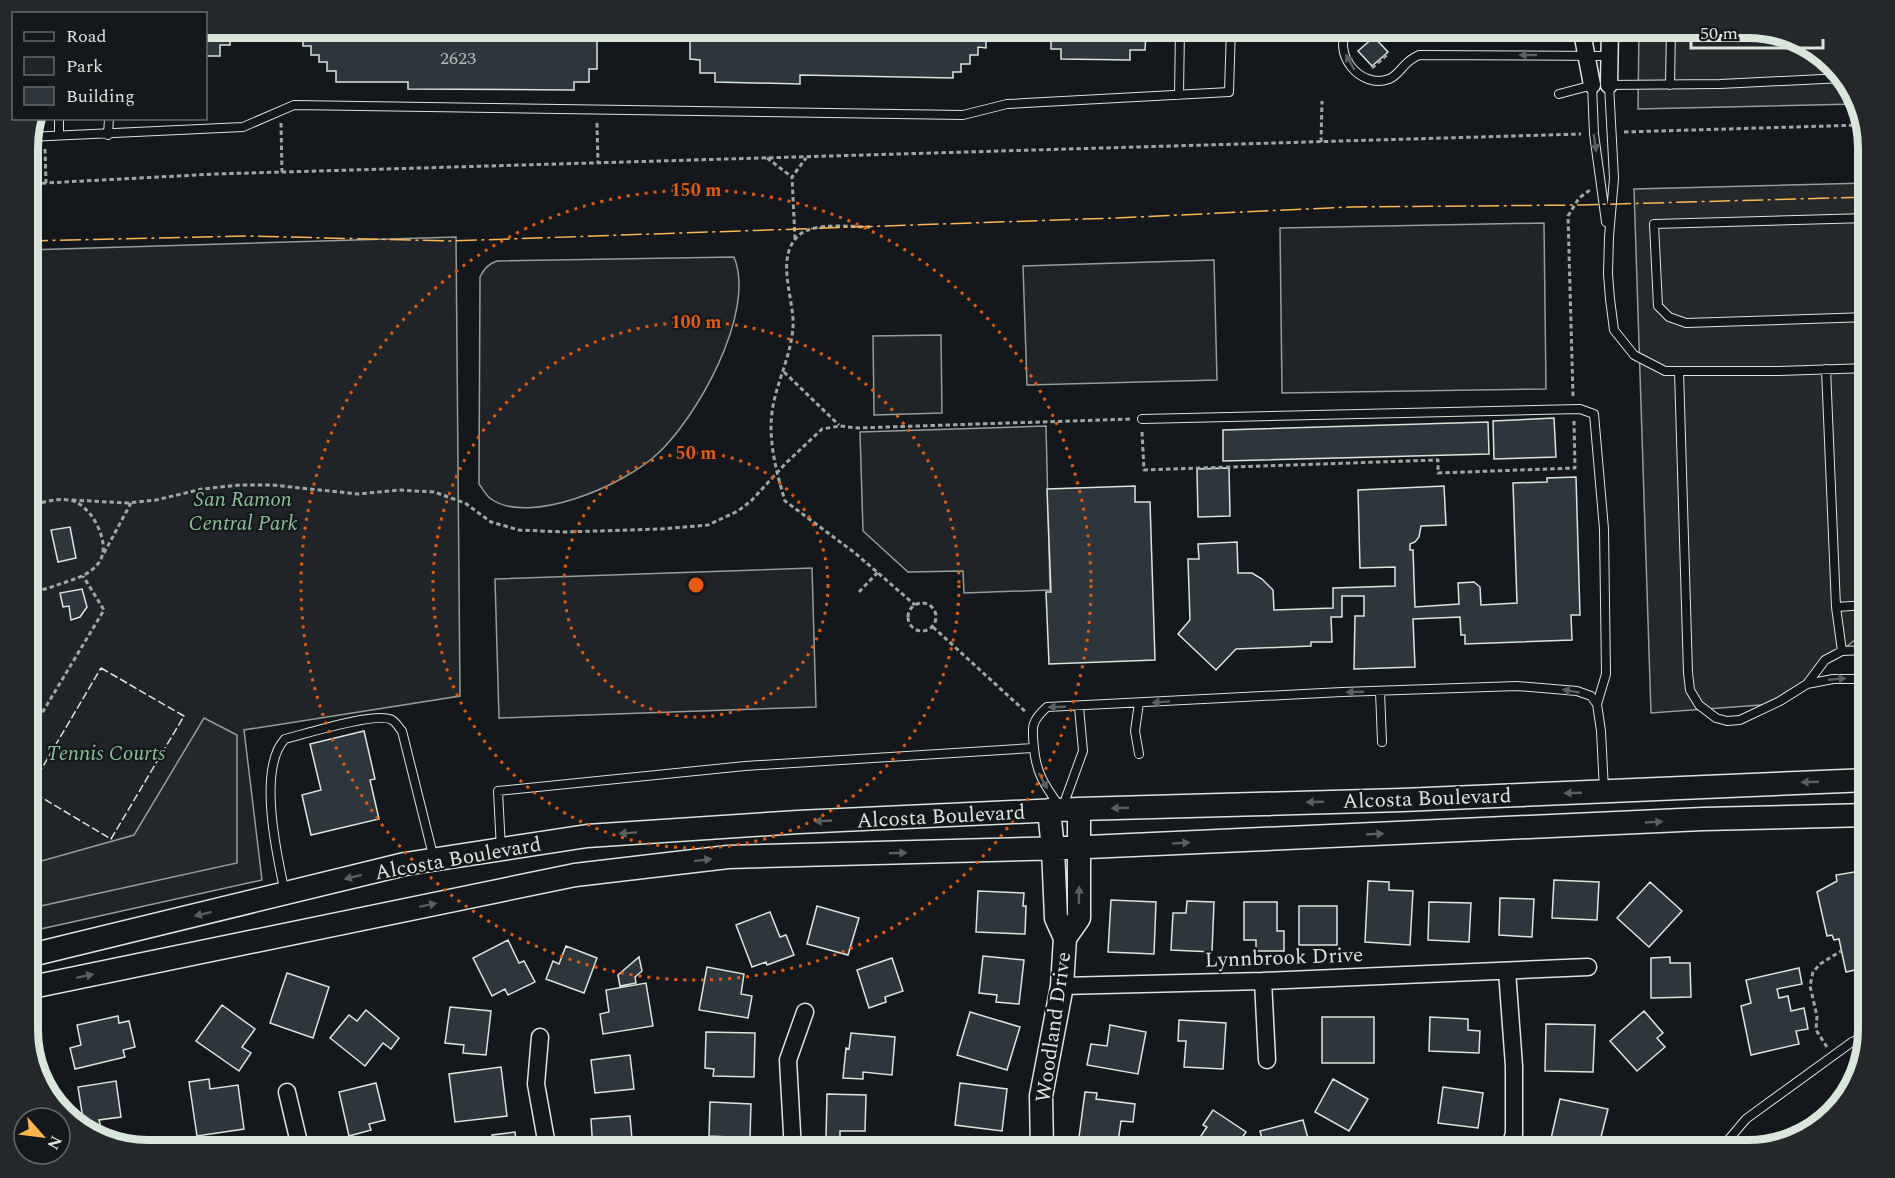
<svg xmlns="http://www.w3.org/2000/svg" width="1895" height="1178" viewBox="0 0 1895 1178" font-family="Spectral,serif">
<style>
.green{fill:#202428;stroke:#939e99;stroke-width:1.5}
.parking{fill:#24282b;stroke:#939e99;stroke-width:1.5}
.building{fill:#2c363c;stroke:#d8e6dc;stroke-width:1.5}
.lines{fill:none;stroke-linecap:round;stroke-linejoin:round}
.lane-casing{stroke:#d8e6dc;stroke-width:10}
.street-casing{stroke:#d8e6dc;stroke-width:19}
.secondary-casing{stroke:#d8e6dc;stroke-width:25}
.path{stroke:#9da8a2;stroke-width:3;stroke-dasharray:4.5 3;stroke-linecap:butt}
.lane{stroke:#14181c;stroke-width:8}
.street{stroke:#14181c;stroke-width:16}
.secondary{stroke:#14181c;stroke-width:22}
.fence{stroke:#d8e6dc;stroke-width:1.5;stroke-dasharray:8 3;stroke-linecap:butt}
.power{stroke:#ffb74d;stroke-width:1.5;stroke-dasharray:21 4.5 3 4.5;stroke-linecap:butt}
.oneway{fill:#59605f}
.ring{fill:none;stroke:#e8590c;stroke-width:3;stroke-dasharray:3 6}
.labels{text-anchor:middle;stroke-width:4.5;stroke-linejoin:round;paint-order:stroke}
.number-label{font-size:18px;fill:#adbab4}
.park-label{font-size:21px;font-style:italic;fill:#8ac095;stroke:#14181c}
.street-label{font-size:21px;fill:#d8e6dc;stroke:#14181c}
.rim{fill:none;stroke:#d8e6dc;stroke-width:8}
.centre{fill:#e8590c;stroke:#14181c;stroke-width:3}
.ring-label{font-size:18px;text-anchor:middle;font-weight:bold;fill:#e8590c;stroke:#14181c;stroke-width:4.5;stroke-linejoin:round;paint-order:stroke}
</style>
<rect width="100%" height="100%" fill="#14181c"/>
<!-- green -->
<path class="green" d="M1544,223L1546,389L1282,393L1280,228Z
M456,237L460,696L244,730L262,880L27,932V250Z
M734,257C757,312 696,420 655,456C623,485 530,526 491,499C486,496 483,489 479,484L480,277C484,269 488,264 497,261Z
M1214,260L1217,380L1027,385L1023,266Z
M941,335L942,413L874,415L873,336Z
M1046,426L1050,590L964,593L963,571L908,572L863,531L860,432Z
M812,568L816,707L499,718L495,579Z"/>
<!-- parking -->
<path class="parking" d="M1639,27H1747L1814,47L1852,88L1856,104L1638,109Z
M1868,183V639L1855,640L1775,704L1651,713L1634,189Z
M204,718L237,735V863L27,909V865L134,835Z"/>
<!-- building -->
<path class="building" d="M206,27H247L238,28V37H230V45H220V56H206Z
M303,27H597V69H589V82H574V90L408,89V82H336V71H327V62H319V55H311V46H303Z
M690,27H986V48L978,47V55H970V64H961V72H953V78L800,75V84L715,82V73H700V60L690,59Z
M1037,27H1154V34H1146L1145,50H1130V60L1061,59V49H1051V40H1043V31H1037Z
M1374,37L1388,52L1372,66L1358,51Z
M1554,418L1556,457L1494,459L1493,421Z
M1488,422L1489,454L1223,461V430Z
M1229,468L1230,516L1198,517L1197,469Z
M1576,477L1580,615H1571L1572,640L1465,644V635H1461L1460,617L1413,619L1415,667L1354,669L1355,616H1364V596H1342V617H1331L1332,642H1311V646L1236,649L1216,670L1178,634L1190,620L1188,559H1199L1198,544L1237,542L1238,573H1252L1262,579L1273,590L1274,610L1333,608V588L1395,586V567L1360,568L1358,490L1444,486L1446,525L1421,526L1419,537L1415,542L1410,544V550H1413L1415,607L1459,604L1458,583L1474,582L1480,587L1481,605L1517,603L1513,483L1547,482V478Z
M1135,486V502H1150L1155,660L1049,664L1046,592H1051L1047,489Z
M70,527L76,558L58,562L51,530Z
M82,589L87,607L80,617L71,620L69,606L63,607L60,593Z
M364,731L375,779L370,780L379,819L311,835L302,795L321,790L310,744Z
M1860,871L1861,876L1868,877V967L1846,972L1839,939L1834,940L1832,935L1827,936L1817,892L1837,881L1836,875Z
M1554,880L1599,882L1597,920L1552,918Z
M1368,881L1389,882V890L1413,891L1410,945L1365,942Z
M1650,882L1682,911L1649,947L1617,918Z
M978,891L1024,893L1023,906H1026L1025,934L976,932Z
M1500,898L1534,899L1532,937L1499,935Z
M1111,900L1156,902L1154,954L1108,952Z
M1187,901L1214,902L1212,952L1171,950L1173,913H1186Z
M1244,902H1277V931H1284V951H1256V940H1244Z
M1429,902L1471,903L1469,942L1428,940Z
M817,906L859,918L848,955L807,944Z
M1299,906H1337V945H1299Z
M770,912L780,937L786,935L794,955L767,965L766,962L752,967L736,925Z
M508,940L519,963L524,961L535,982L508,995L505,989L492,996L473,958Z
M566,946L597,958L584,993L546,979L553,961L559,964Z
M983,956L1024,960L1019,1004L996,1002L997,995L979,993Z
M639,957L642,971L635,977L636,983L620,986L618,975Z
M1670,957V963H1690L1691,997L1651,998V958Z
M892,958L903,991L885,997L886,1002L869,1008L857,970Z
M707,967L744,974L741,994L752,996L748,1018L699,1010Z
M1799,968L1802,984L1777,989L1779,998L1788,996L1791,1011L1804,1008L1808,1029L1796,1031L1799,1044L1751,1055L1741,1006L1751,1003L1746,980Z
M287,973L329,987L313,1038L270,1023Z
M646,983L653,1026L603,1034L600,1014L609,1012L606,990Z
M222,1005L255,1029L242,1047L251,1053L239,1071L196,1041Z
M450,1007L491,1011L486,1055L463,1053L464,1045L445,1043Z
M366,1010L399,1038L391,1049L383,1043L365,1066L330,1038L349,1015L357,1021Z
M1644,1011L1663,1033L1657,1038L1665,1047L1637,1071L1610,1041Z
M970,1012L1020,1027L1007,1070L957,1055Z
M118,1016L119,1023L129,1021L135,1047L123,1050L125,1057L75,1069L70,1048L81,1045L77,1025Z
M1322,1017H1374V1063H1322Z
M1430,1017L1468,1019V1030L1480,1031L1479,1053L1429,1051Z
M1179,1020L1226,1023L1223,1069L1184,1067L1186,1041H1178Z
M1546,1024L1595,1025L1593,1072L1545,1071Z
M1110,1025L1146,1032L1138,1074L1087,1065L1091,1044L1107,1046Z
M706,1032L755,1033L754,1077L713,1076L714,1069L705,1068Z
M851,1033L895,1037L892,1075L863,1072V1079L843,1078L846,1048L849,1049Z
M630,1055L634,1089L595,1093L591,1060Z
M501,1067L507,1116L455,1122L449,1074Z
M209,1079L210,1089L238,1085L244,1129L197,1136L189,1082Z
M1333,1079L1368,1099L1349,1131L1315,1112Z
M116,1081L121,1117L99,1120L101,1128L85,1131L78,1087Z
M376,1083L385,1120L369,1124L371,1130L349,1136L339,1092Z
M960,1083L1007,1089L1002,1131L955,1125Z
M1443,1087L1483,1093L1478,1128L1438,1123Z
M1085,1092L1097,1093L1096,1099L1135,1104L1133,1122L1121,1121L1118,1142L1079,1137Z
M827,1094L866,1095L865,1131H840V1138L826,1137Z
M1560,1099L1608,1109L1599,1145L1577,1140L1575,1149L1550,1143Z
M710,1102L751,1104L750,1138L709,1136Z
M1213,1110L1246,1132L1233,1151H1191L1207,1127L1203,1125Z
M630,1116L633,1151H593L591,1119Z
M1303,1120L1309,1142L1302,1144L1304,1151H1265L1260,1131Z
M515,1132L517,1151H469L468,1145L493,1142L492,1135Z
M261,1142L262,1151H222V1150Z"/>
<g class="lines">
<!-- lane casing -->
<g class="lane-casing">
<path id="lane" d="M1349,27C1330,52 1360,90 1389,79C1397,76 1401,68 1407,63C1410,60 1415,57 1419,55L1610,56
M1592,85L1594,134L1606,222
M1606,85L1720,84L1843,78
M1609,85L1614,178L1609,237L1608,274L1610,299L1614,330L1634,355L1665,371H1779L1868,368
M1670,85L1671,27
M1559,94L1593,85
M1179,95L1180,27
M59,134V118
M108,135L109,118
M28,137L243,127L294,105L963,115L1007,104L1229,92L1231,27
M1868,218L1654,224L1658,306L1669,317L1686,323L1868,317
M1826,369L1836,607L1842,651
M1679,371L1688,673L1690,690L1699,705L1716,718L1727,721L1740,720L1780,701L1807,684L1825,660L1842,651L1868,650
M1142,419L1580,409L1594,414L1604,529L1606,674L1597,704
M1836,607L1868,605
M1807,684L1833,679H1868
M1380,691L1382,742
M1139,754L1135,731L1139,703
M1063,806L1083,751L1079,707
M1060,807C1046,787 1036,774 1034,748C1032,728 1030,722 1047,707L1342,692L1517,686L1577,691L1591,696L1597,704L1601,731L1604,790
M501,849L498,791L745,766L1033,748
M285,893C277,856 257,768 285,739C305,734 377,711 392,720C396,722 399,728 402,731L434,859
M1719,1151L1746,1119L1852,1042L1866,1036"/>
</g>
<!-- street casing -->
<g class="street-casing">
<path id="street" d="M1581,27L1592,85
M1609,85L1610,27
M1507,971L1514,1066V1134L1508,1151
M1263,981L1267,1060
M1062,986L1263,981L1588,967
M540,1037L536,1084L548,1151
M287,1092L301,1151
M793,1151L788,1060L805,1012"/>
</g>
<!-- secondary casing -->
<g class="secondary-casing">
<path id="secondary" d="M1065,938L1079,918V809
M27,956L405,864L587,836L798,822L1079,809L1402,800L1868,780
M27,988L575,875L728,857L1066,848L1703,819L1868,815
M1042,1151L1041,1096L1062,986L1065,938L1056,918L1053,849L1049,810"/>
</g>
<!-- path -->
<path class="path" d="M1372,68L1389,53
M281,123L282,172
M597,123L598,163
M1624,132L1862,125
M1321,142L1322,101
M45,149L46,183
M767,158L792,177
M27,184L215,174L1581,134
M870,227C851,227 814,222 799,235C774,258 795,300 793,327C791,355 778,379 773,406C767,437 776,471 785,501L855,553L915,605
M795,239L792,177L806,158
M784,372L839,425
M1573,396L1568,216L1579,198L1590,190
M1142,432L1144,470L1438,460V473L1575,468L1574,421
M72,500L127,503L156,500L202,489L240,485H272L358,494L399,490L434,492L465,503L491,522L519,530L564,532L661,529L708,525L738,511L751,501L786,463L822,429L840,426L858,428L1130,419
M27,506C41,503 55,498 69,500C78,501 85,508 91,515C101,529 110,552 96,566C88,575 75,579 63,583C51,587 40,592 27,591
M104,553L131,503
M859,592L878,572
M908 617a14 14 0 1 1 28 0a14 14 0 1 1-28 0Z
M31,610L35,598L41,590
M933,627L1027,713
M27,738L104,610L83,576
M1827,1047L1816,1030L1817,1016L1810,986L1813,972L1820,964L1841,951"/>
<!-- lane -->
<use href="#lane" class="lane"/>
<!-- street -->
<use href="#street" class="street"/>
<!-- secondary -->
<use href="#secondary" class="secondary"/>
<!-- fence -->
<path class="fence" d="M101,668L184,716L111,839L29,790Z"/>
<!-- power -->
<path class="power" d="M27,241L247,236L450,241L1115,218L1349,207L1580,205L1868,197"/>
</g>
<!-- one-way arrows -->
<defs><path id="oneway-solid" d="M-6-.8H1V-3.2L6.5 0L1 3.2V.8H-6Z" transform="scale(1.5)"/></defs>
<g class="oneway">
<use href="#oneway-solid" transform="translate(1528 55) rotate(-180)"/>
<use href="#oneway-solid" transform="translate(1350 62) rotate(-120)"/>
<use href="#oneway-solid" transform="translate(1595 143) rotate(82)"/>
<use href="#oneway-solid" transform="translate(1837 679) rotate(-5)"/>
<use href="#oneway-solid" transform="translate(1571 691) rotate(-170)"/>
<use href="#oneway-solid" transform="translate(1355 692) rotate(178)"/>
<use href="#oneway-solid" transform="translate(1161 702) rotate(176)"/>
<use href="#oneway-solid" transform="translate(1057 707) rotate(178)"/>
<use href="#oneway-solid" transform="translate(1043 781) rotate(62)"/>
<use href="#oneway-solid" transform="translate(1810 782) rotate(178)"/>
<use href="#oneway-solid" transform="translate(1573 793) rotate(178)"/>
<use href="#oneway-solid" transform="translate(1315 802) rotate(178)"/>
<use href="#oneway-solid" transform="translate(1120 808) rotate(178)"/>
<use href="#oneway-solid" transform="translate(823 821) rotate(177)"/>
<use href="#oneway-solid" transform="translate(1654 822) rotate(-3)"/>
<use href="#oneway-solid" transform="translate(628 833) rotate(176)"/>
<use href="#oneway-solid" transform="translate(1375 834) rotate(-3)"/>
<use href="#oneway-solid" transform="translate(1181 843) rotate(-3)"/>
<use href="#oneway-solid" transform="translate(898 853) rotate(-1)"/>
<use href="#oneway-solid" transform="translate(703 860) rotate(-7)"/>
<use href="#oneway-solid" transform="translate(353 877) rotate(166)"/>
<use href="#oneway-solid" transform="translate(1079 895) rotate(-89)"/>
<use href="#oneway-solid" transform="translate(428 905) rotate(-12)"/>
<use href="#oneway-solid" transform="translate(203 914) rotate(166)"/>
<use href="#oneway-solid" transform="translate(85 976) rotate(-12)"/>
</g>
<!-- distance rings -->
<g class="ring">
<circle cx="696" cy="585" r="132"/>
<circle cx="696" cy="585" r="263"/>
<circle cx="696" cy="585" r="395"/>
</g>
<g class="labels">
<!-- number labels -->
<g class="number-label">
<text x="458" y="64">2623</text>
</g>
<!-- park labels -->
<g class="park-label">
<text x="243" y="506">San Ramon<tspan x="243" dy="24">Central Park</tspan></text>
<text x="106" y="760">Tennis Courts</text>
</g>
<!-- street labels -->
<g class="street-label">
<text transform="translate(1427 798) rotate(-2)" y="7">Alcosta Boulevard</text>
<text transform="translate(941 816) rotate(-3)" y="7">Alcosta Boulevard</text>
<text transform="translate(458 858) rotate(-10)" y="7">Alcosta Boulevard</text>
<text transform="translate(1284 957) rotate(-2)" y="7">Lynnbrook Drive</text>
<text transform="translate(1053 1027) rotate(-82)" y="7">Woodland Drive</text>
</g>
</g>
<!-- crop -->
<path d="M0 0H1895V1178H0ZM148 38H1748A110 110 0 0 1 1858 148V1030A110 110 0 0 1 1748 1140H148A110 110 0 0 1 38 1030V148A110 110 0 0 1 148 38Z" fill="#24282b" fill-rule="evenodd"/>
<path class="rim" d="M148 38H1748A110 110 0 0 1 1858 148V1030A110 110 0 0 1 1748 1140H148A110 110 0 0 1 38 1030V148A110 110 0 0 1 148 38Z"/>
<circle cx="696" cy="585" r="9" class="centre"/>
<g class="ring-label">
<text x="696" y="196">150 m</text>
<text x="696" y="328">100 m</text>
<text x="696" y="459">50 m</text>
</g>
<!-- legend -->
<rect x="12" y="12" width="195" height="108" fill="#14181c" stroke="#626a69" stroke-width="1.5"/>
<rect x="24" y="32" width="30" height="9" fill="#14181c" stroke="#626a69" stroke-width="1.5"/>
<text x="66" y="42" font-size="18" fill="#d8e6dc">Road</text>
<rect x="24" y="57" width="30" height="18" fill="#202428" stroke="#626a69" stroke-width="1.5"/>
<text x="66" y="72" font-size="18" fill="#d8e6dc">Park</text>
<rect x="24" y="87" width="30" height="18" fill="#2c363c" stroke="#626a69" stroke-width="1.5"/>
<text x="66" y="102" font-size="18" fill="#d8e6dc">Building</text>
<!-- north arrow -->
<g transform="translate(42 1136) rotate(118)"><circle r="28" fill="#14181c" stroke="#626a69" stroke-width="1.5"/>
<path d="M0-4.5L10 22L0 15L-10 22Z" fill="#ffb74d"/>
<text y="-9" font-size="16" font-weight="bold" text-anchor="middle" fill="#d8e6dc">N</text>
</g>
<!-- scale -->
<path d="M1691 39v9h132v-9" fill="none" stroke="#d8e6dc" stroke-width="3"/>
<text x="1700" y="39" font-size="18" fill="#d8e6dc" stroke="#14181c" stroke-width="4.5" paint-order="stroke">50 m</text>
</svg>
